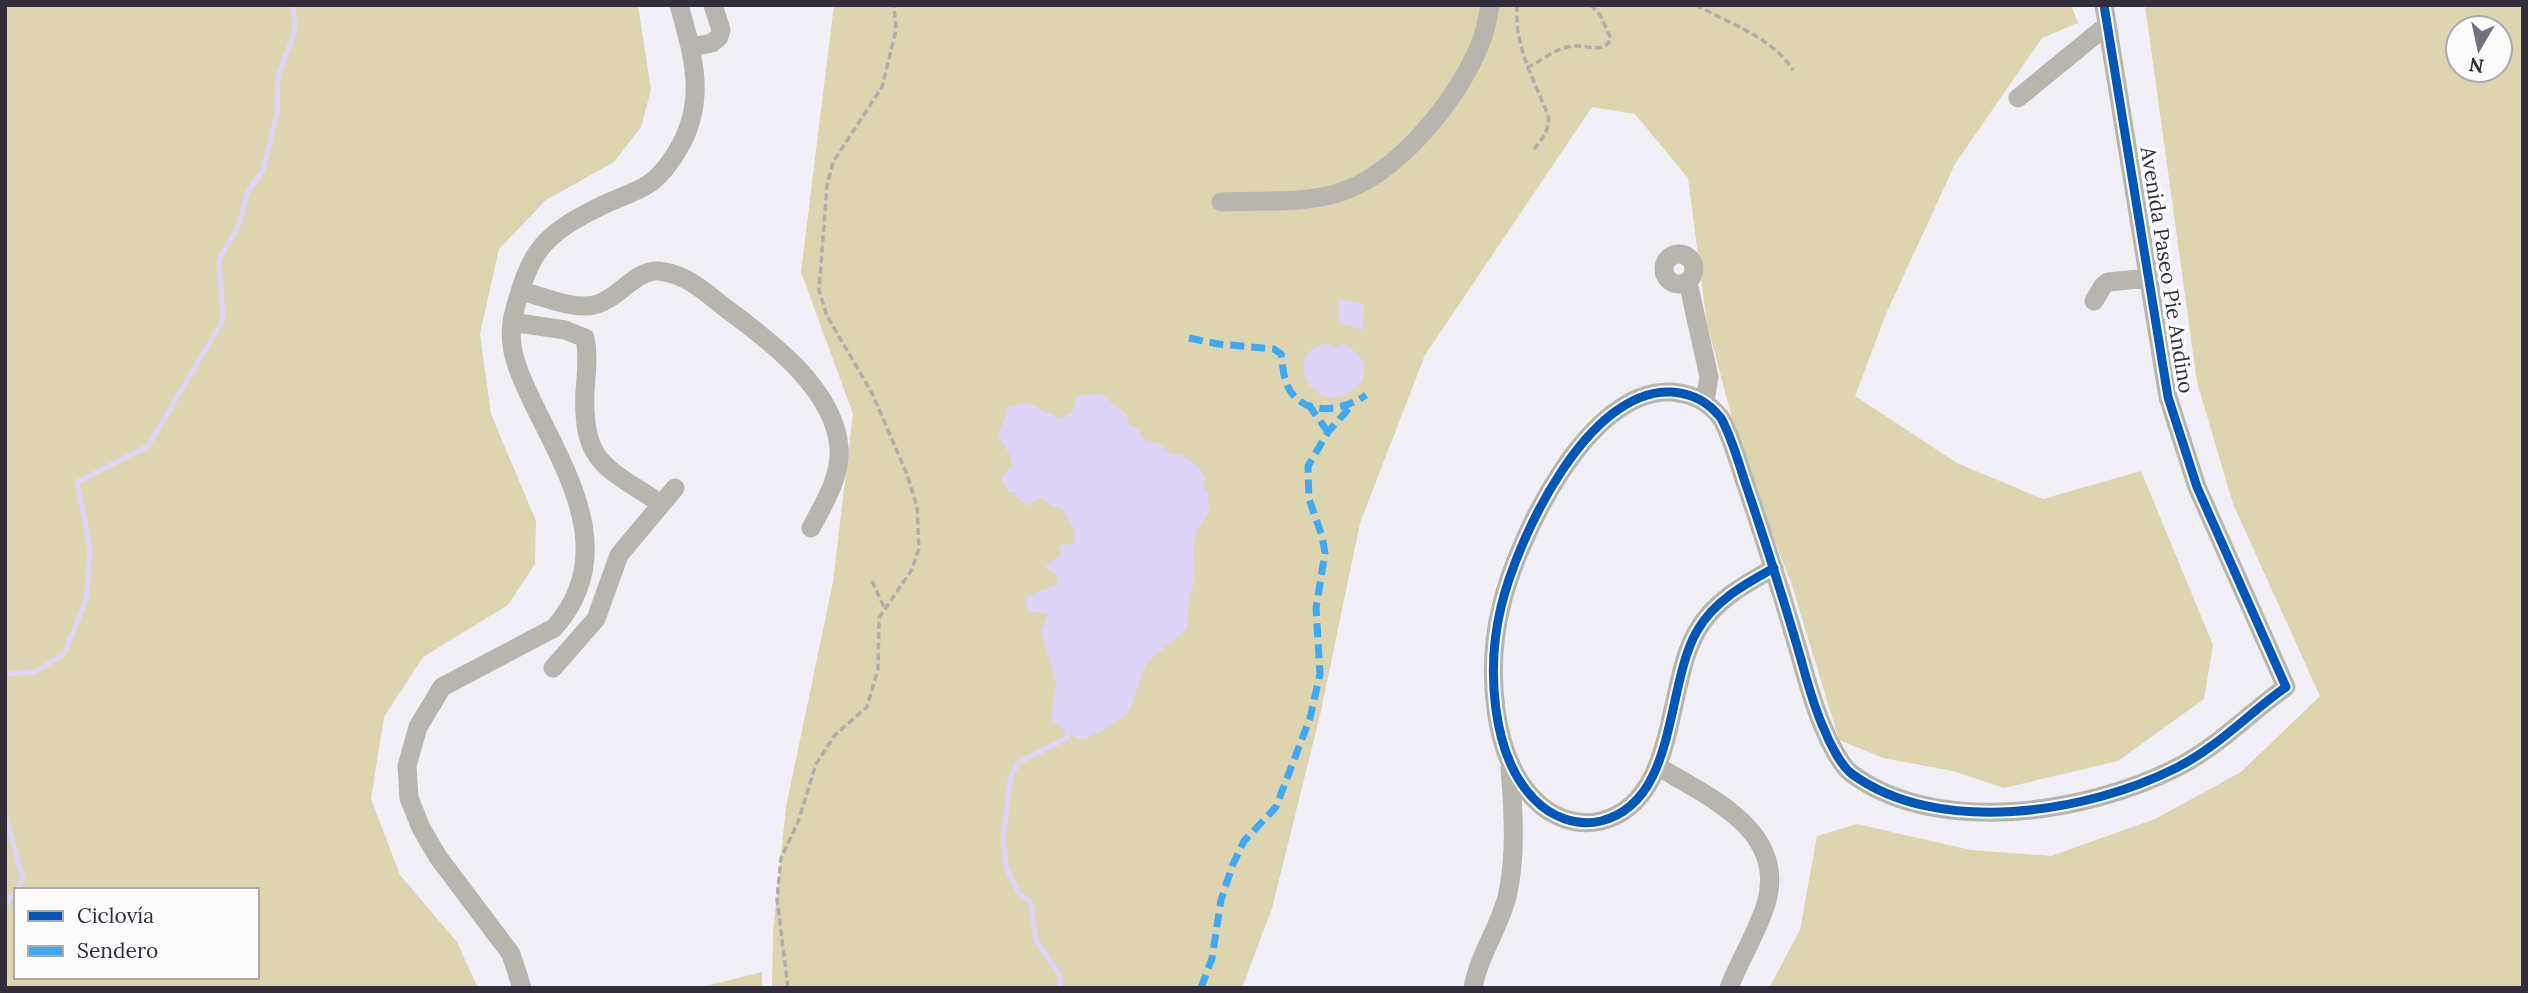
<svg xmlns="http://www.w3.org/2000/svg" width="2528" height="993" viewBox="0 0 2528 993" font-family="Lora,serif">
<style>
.green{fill:#dcd5b0;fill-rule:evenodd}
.water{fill:#dbd4f7}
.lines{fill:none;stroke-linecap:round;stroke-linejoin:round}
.stream{stroke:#dbd4f7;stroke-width:5}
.path{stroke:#b0afab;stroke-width:3.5;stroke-dasharray:7 3.5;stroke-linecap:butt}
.minor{stroke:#b7b5ae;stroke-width:19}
.quiet{stroke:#3fa9f5;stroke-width:7;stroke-dasharray:14 7;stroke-linecap:butt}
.cycleway-casing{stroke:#fcfcfc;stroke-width:13}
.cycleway{stroke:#0057b8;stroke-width:9}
.labels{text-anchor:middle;stroke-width:7;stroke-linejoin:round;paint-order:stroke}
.street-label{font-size:21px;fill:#312e3a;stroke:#fcfcfc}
</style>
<rect width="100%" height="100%" fill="#f1f0f7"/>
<!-- green -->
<path class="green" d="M5,5H638L651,90L641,127L614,162L546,200L499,249L480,334L491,414L536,521L535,564L508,605L423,657L384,717L371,799L400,875L457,942L478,988H5ZM16,890H257V977H16Z
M834,5H2071L2078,23L2042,38L1955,164L1886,314L1855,396L1957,463L2043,499L2141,471L2213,645L2204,699L2118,761L2004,788L1953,771L1883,758L1839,740L1792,585L1744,463L1707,324L1688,178L1635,114L1592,107L1425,355L1360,523L1321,711L1272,908L1242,988H772L773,932L786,807L833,582L853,414L801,272Z
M2145,5H2523V988H1769L1800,930L1817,836L1857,824L1971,850L2051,856L2155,819L2241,772L2320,696L2233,504L2197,382ZM2500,28V70H2458V28Z
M762,972V988H698Z"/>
<!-- water -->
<path class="water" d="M1339,299L1364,304L1363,330L1338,322Z
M1341,342L1357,353L1365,364L1363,380C1318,432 1274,350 1329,343L1338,349Z
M1100,393L1126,414L1129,425L1138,429L1143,439L1159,444L1173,455L1181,454L1198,466L1206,478L1203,486L1208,492L1209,513L1198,528L1193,543L1194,583L1189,599L1187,629L1147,662L1129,711L1113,725L1083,740L1067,733L1051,719L1056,683L1041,632L1048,614L1027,611L1026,597L1057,584V575L1045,566L1061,555L1059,546L1074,543L1075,531L1062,509L1051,505L1041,498L1034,500L1031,506L1020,502L1014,492H1008L1001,477L1012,466L1011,457L998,436L1008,407L1028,403L1060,419L1072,412L1077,396Z"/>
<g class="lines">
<!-- stream -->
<path class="stream" d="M5,674L35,672L64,654L86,600L90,548L77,482L148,446L223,320L219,260L240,222L247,193L263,170L268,151L277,114L278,75L295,31L293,5
M5,814L23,879L16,890
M5,906L16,891
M1061,988L1059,974L1036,940L1031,903L1018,892L1006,867L1003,838L1010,779L1018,763L1067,738V733"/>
<!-- path -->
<path class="path" d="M1517,5C1514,45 1533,78 1548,115C1550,132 1542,138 1532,152
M1696,5C1730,24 1772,37 1793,70
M1527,68C1542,60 1557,47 1574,46C1588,45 1603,54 1611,39L1600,15L1591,5
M872,581L884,607
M788,988L777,899L781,858L798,822L816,764L835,735L867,707L878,669L879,618L911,571L919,549L917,506L906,472L872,393L827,316L819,290L827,186L833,162L882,87L896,30L894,5"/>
<!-- minor -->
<path class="minor" d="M691,47L712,43L719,37L721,30L713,5
M2018,98L2106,26
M1221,202C1259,200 1302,204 1338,193C1399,174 1458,99 1481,42C1486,30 1488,17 1490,5
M1664 269a15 15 0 1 1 30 0a15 15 0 1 1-30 0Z
M1688,282L1709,377L1705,401
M521,291C542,296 573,310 594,305C618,300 635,269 659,271C686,274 704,291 724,307C768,339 835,389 839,448C841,477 824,503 811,528
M2094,301L2103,286L2108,282L2149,278
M512,322L565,330L585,338C589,356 586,375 585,392C582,465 607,467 661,504
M1774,568C1745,584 1714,601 1697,631C1665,686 1678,802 1601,821C1577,827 1551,817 1534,799C1490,754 1487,665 1501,607C1517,539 1588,387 1672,392C1694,394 1708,402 1721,418C1733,440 1739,465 1747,488C1764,538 1780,588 1795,639C1804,668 1811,701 1824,729C1829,742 1841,766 1852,774C1938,837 2087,813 2176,768C2218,747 2248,714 2286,687L2197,487L2168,397L2104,5
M553,668L596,619L619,555L675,488
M1657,766C1708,797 1788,830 1766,904C1757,933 1740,959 1729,988
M522,988L511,954L438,857L421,828L409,798L407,766L418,727L442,687L554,628C619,555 568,475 533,403C520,376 506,347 513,317C518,296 525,271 537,253C553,229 581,216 605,204C620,197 640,191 653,181C664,172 672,160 679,148C707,100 693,55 679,5
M1473,988C1479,955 1499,928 1507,897C1517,854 1513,809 1510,767"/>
<!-- quiet -->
<path class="quiet" d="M1189,338L1218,344L1274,349L1281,354C1283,365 1283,378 1288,387C1303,418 1344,411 1366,395
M1308,404L1328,432
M1201,988L1212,958L1221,900L1233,864L1244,841L1276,807L1310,718L1320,674L1316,608L1325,553L1322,536L1309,499L1308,466L1328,432L1352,405"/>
<!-- cycleway casing -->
<g class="cycleway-casing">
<path id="cycleway" d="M1774,568C1745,584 1714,601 1697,631C1665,686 1678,802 1601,821C1577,827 1551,817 1534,799C1490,754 1487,665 1501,607C1517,539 1588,387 1672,392C1694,394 1708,402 1721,418C1733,440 1739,465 1747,488C1764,538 1780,588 1795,639C1804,668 1811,701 1824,729C1829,742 1841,766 1852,774C1938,837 2087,813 2176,768C2218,747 2248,714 2286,687L2197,487L2168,397L2104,5"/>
</g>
<!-- cycleway -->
<use href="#cycleway" class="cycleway"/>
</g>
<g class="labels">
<!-- street labels -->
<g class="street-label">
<text transform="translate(2167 270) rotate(81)" y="7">Avenida Paseo Pie Andino</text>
</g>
</g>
<!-- border -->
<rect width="2528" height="993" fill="none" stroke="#312e3a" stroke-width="14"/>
<!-- legend -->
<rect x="14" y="888" width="245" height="91" fill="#fcfcfc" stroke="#abaaae" stroke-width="2"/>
<rect x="28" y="911" width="35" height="10" fill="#0057b8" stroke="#abaaae" stroke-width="2"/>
<text x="77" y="923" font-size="21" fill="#312e3a">Ciclovía</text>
<rect x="28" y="946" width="35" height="10" fill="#3fa9f5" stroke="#abaaae" stroke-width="2"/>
<text x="77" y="958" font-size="21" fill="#312e3a">Sendero</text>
<!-- north arrow -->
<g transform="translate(2479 49) rotate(189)"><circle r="33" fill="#fcfcfc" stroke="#abaaae" stroke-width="2"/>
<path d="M0-5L12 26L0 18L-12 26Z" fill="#74727c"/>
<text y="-10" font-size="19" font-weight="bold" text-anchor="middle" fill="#312e3a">N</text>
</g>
</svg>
